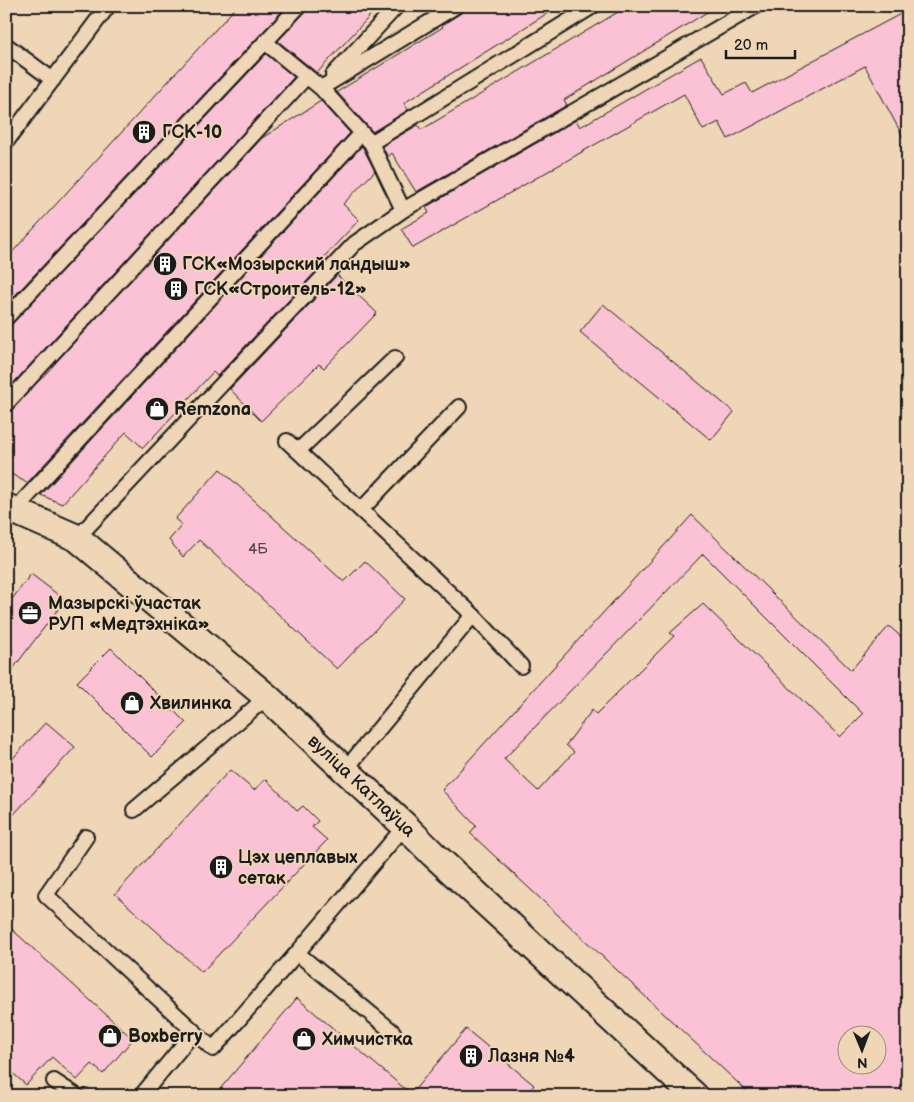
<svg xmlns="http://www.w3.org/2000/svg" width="914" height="1102" viewBox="0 0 914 1102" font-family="'Balsamiq Sans',sans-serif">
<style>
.building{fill:#fbc1d4;stroke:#1c1c1c;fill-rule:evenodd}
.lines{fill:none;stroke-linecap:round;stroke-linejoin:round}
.lane-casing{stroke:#1c1c1c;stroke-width:18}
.street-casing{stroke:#1c1c1c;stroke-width:30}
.lane{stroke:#eed6b6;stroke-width:14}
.street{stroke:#eed6b6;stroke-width:26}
.labels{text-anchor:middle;stroke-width:4;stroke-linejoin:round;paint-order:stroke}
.number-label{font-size:15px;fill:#54454a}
.poi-label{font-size:18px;font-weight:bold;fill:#1c1c1c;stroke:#eed6b6;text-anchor:start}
.street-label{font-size:18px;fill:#1c1c1c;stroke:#eed6b6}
</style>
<rect width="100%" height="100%" fill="#eed6b6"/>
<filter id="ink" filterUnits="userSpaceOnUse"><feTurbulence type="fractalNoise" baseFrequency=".02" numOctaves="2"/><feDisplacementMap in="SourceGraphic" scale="10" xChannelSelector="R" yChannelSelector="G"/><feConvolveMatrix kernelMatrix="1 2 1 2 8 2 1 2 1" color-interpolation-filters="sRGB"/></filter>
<g filter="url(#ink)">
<!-- building -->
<path class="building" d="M237,6H287L6,305V259Z
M308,6H379L317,73L278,41L305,12Z
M465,6H559L404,103L408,110L373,132L337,92L443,27L442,25L461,13L463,11Z
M628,6H717L564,100L567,105L416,192L392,153L388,157L382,146L418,125L421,130Z
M908,10V146L865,66L728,139L719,122L703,130L684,94L413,248L401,229L429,213L426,207L576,120L580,127L701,57L724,94L746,83L752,93Z
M266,54L294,77L6,391V327L12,324Z
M321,101L350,133L27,483L6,471V413L12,410L262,138Z
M362,146L375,171L343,204L359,220L321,260L324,263L217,376L213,372L143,448L126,432L62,504L41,495Z
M337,275L377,313L324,368L319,364L261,421L230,389Z
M603,304L734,412L711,440L580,332Z
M220,469L344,582L365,561L405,599L337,669L199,540L183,557L169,540L182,525L175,519Z
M692,515L851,670L889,626L908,643V1096H752L470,833L476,826L442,790ZM703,554L863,714L840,737L703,604L670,633L674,636L596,714L592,710L566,745L574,752L538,791L504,759ZM846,1034H876V1064H846Z
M31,574L65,600L6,678V607Z
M111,648L186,723L152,757L77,682Z
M46,722L75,747L6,823V766Z
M230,770L254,790L266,779L297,811L303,806L318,821L312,827L327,840L202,972L115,894Z
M6,924L133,1039L103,1074L92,1064L77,1080L52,1057L26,1085L6,1067Z
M297,998L411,1094L466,1029L534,1085L525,1096H214Z"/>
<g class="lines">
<!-- lane casing -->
<g class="lane-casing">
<path id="lane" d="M265,42L321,88L371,143L403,210
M6,45L53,80
M333,75L397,6
M321,88L456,6
M6,142L108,6
M371,143L593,6
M6,318L299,6
M6,404L306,77
M287,441L473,615L521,666
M298,451L395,358
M361,510L459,407
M12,513L362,133
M77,538L354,244L403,210L756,6
M345,770L473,615
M134,810L267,697
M86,837L46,895L213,1049L297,953
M393,1032L297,953L405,826
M54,1081L77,1096
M141,1096L194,1032"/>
</g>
<!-- street casing -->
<g class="street-casing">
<g id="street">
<path id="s1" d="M6,507L77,538L267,697L405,826L433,854L695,1096"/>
</g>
</g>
<!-- lane -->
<use href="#lane" class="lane"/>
<!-- street -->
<use href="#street" class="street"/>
</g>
</g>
<!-- icons -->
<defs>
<g id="building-disc" transform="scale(1.25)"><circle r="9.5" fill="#1c1c1c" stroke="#eed6b6"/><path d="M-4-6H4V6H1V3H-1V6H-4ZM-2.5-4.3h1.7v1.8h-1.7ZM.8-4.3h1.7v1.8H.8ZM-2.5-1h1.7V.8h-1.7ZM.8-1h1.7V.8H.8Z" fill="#fff"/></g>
<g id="shop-disc" transform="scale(1.25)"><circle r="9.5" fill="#1c1c1c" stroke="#eed6b6"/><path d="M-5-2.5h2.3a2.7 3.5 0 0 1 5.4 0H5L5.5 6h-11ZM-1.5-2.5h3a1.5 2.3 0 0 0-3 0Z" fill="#fff"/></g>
<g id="office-disc" transform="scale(1.25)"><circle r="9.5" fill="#1c1c1c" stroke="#eed6b6"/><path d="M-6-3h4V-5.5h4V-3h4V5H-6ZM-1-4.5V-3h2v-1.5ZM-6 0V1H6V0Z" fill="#fff"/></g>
</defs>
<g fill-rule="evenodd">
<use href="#building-disc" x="144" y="132"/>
<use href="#building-disc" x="165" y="264"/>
<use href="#building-disc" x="176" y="289"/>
<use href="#shop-disc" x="157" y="409"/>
<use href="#office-disc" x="30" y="613"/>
<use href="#shop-disc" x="132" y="703"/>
<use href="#building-disc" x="221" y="867"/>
<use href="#shop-disc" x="110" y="1036"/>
<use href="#shop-disc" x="304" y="1039"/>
<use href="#building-disc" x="471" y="1056"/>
</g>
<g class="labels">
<!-- number labels -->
<g class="number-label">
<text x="258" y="554">4Б</text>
</g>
<!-- poi labels -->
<g class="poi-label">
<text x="162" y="138">ГСК-10</text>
<text x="182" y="270">ГСК«Мозырский ландыш»</text>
<text x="194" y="295">ГСК«Строитель-12»</text>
<text x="174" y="415">Remzona</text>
<text x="48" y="609">Мазырскі ўчастак<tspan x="48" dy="21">РУП «Медтэхніка»</tspan></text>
<text x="150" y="709">Хвилинка</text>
<text x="238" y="863">Цэх цеплавых<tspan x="238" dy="21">сетак</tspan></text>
<text x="128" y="1042">Boxberry</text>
<text x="322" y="1045">Химчистка</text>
<text x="488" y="1062">Лазня №4</text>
</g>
<!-- street labels -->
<g class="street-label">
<text dy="6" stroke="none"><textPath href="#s1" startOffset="455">вуліца Катлаўца</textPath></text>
</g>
</g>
<!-- margin -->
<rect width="914" height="1102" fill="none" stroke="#eed6b6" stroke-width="25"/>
<rect x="12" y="12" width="889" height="1077" fill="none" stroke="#1c1c1c" stroke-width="2" filter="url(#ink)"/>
<!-- north arrow -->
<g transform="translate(862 1050) rotate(179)"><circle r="24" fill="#eed6b6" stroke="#9a8c78"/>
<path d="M0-4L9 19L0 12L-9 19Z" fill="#1c1c1c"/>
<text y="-8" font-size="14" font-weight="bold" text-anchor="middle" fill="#1c1c1c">N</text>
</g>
<!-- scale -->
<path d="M726 50v8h69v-8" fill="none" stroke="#1c1c1c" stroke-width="2.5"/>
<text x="734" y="50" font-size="15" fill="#1c1c1c" stroke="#eed6b6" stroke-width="4" paint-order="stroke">20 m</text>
</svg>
